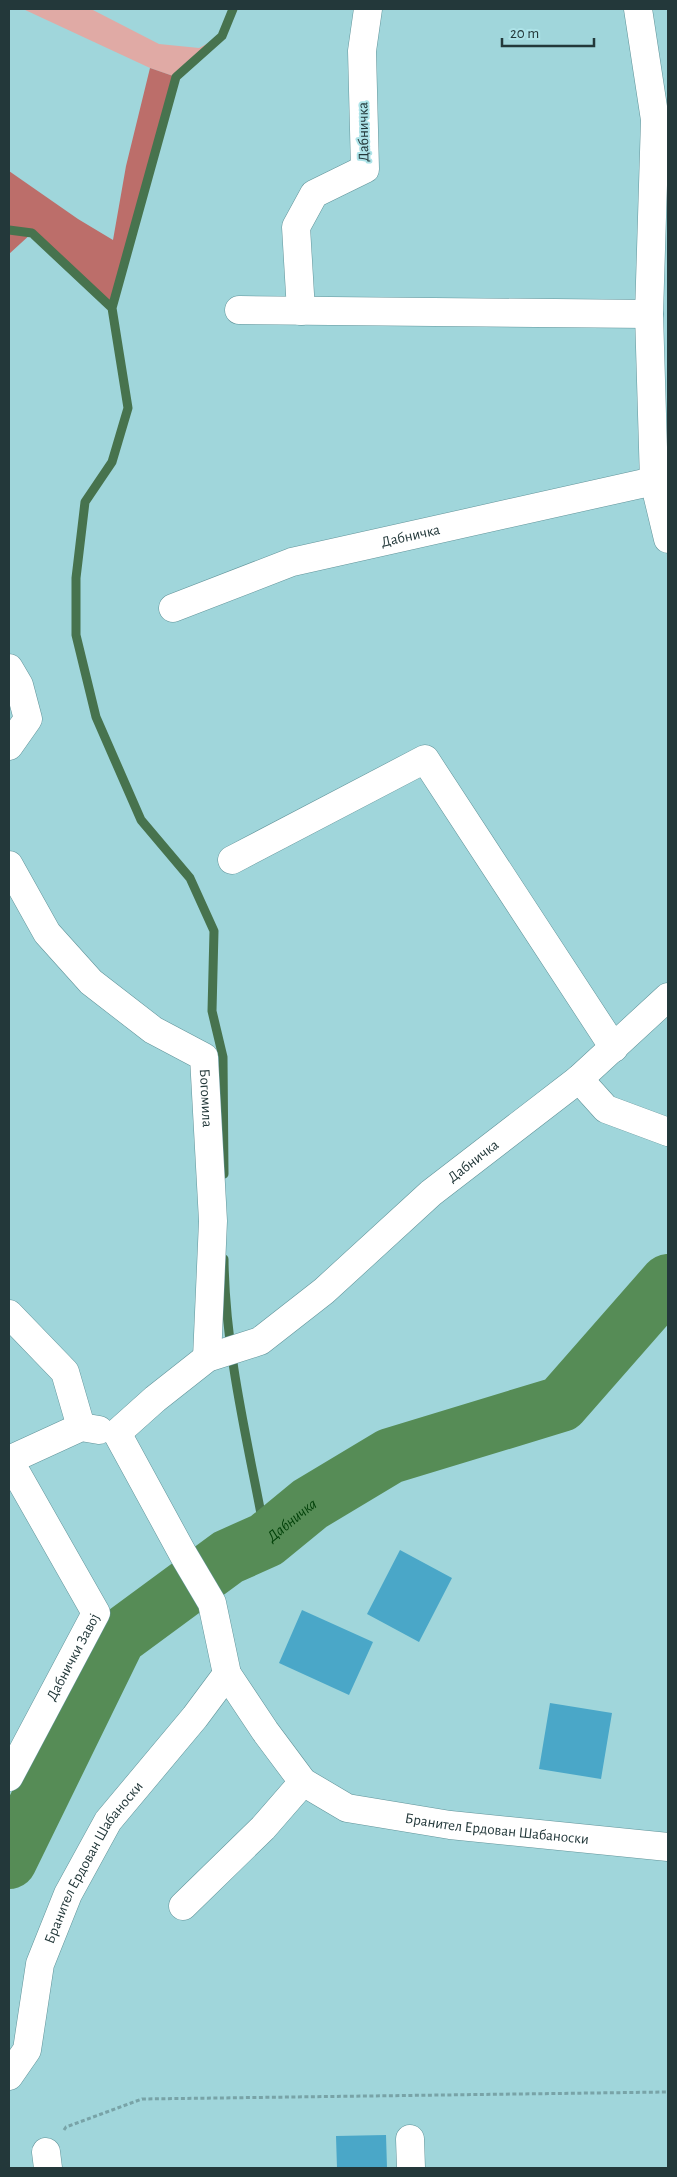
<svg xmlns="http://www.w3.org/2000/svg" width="677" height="2177" viewBox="0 0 677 2177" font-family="'Alegreya Sans',sans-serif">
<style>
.green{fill:#e0aaa5}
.forest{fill:#bc6e6a}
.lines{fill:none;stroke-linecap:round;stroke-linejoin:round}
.stream{stroke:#47734e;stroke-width:9}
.river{stroke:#568c56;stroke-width:56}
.building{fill:#4aa7c8}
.minor-casing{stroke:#61949a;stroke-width:29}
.path{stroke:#78a3a7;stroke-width:3;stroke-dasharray:4 2.5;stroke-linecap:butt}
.minor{stroke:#fff;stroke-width:28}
.labels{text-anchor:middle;stroke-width:4;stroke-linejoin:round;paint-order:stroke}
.street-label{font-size:15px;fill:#23383a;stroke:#ade3e8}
.water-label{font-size:16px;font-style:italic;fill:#014008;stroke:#ade3e8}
</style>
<rect width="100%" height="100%" fill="#a0d6db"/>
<!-- green -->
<path class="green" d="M23,9H91L159,44L199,48L222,36L176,77L150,68Z"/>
<!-- forest -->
<path class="forest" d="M150,68L176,77L112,308L32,233L9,254V171L78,219L113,240L126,166Z"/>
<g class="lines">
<!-- stream -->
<path class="stream" d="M9,230L32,233L112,308
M224,1174L223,1057L212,1011L214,931L190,878L141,820L96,717L76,635V578L85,502L112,462L128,408L112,308L176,77L222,36L233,9
M224,1259C225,1353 249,1447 266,1540"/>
<!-- river -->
<path class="river" id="s1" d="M9,1861L118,1638L228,1557L266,1540L310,1504L390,1456L561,1404L668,1282"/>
</g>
<!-- building -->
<path class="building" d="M400,1550L452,1578L419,1642L367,1614Z
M302,1610L373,1642L349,1695L279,1663Z
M550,1703L612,1713L601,1779L539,1769Z
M386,2135L387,2168H337L336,2136Z"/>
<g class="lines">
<!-- minor casing -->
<g class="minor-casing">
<g id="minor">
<path d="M638,9L655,120L649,314L654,481L668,539"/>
<path d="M239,310L649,314"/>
<path d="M301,311L296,227L314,194L365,169L362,51L368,9"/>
<path id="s2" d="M173,608L292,562L654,481"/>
<path d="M9,668L19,685L28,719L9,746"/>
<path d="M232,860L425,759L614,1048"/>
<path id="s3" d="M9,865L47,933L91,982L153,1030L204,1057L213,1221L207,1358"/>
<path d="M579,1079L606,1109L668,1132"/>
<path d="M9,1314L65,1372L81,1427"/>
<path id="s4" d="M117,1433L183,1554L212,1603L227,1674L265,1731L303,1782L347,1808L450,1825L668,1847"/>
<path id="s5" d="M117,1433L155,1399L207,1358L260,1341L324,1291L431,1193L579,1079L668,997"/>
<path d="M9,1460L81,1427L99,1430"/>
<path id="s6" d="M9,1777L96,1613L9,1460"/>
<path d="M183,1906L263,1828L303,1782"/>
<path id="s7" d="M9,2076L27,2050L40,1964L68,1894L108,1821L195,1717L227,1674"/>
<path d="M410,2139L411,2168"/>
<path d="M46,2152L48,2168"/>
</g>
</g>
<!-- path -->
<path class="path" d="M64,2130L66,2127L142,2099L668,2092"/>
<!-- minor -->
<use href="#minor" class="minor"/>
</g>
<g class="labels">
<!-- street labels -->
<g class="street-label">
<text transform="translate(363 132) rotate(-91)" y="5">Дабничка</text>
<text dy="5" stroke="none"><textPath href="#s2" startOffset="249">Дабничка</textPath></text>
<text dy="5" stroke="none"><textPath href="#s3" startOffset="321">Богомила</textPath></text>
<text dy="5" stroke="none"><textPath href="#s5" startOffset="452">Дабничка</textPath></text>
<text dy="5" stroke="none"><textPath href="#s6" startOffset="136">Дабнички Завој</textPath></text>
<text dy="5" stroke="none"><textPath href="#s4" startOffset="602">Бранител Ердован Шабаноски</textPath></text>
<text dy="5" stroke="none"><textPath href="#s7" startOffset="234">Бранител Ердован Шабаноски</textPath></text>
</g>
<!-- water labels -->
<g class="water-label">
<text dy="6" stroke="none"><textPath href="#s1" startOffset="459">Дабничка</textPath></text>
</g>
</g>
<!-- border -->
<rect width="677" height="2177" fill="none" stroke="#23383a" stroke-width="20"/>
<!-- scale -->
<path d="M502 38v8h92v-8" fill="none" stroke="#23383a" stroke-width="2.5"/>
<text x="510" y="38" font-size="15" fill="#23383a" stroke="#ade3e8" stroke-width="4" paint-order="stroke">20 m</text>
</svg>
